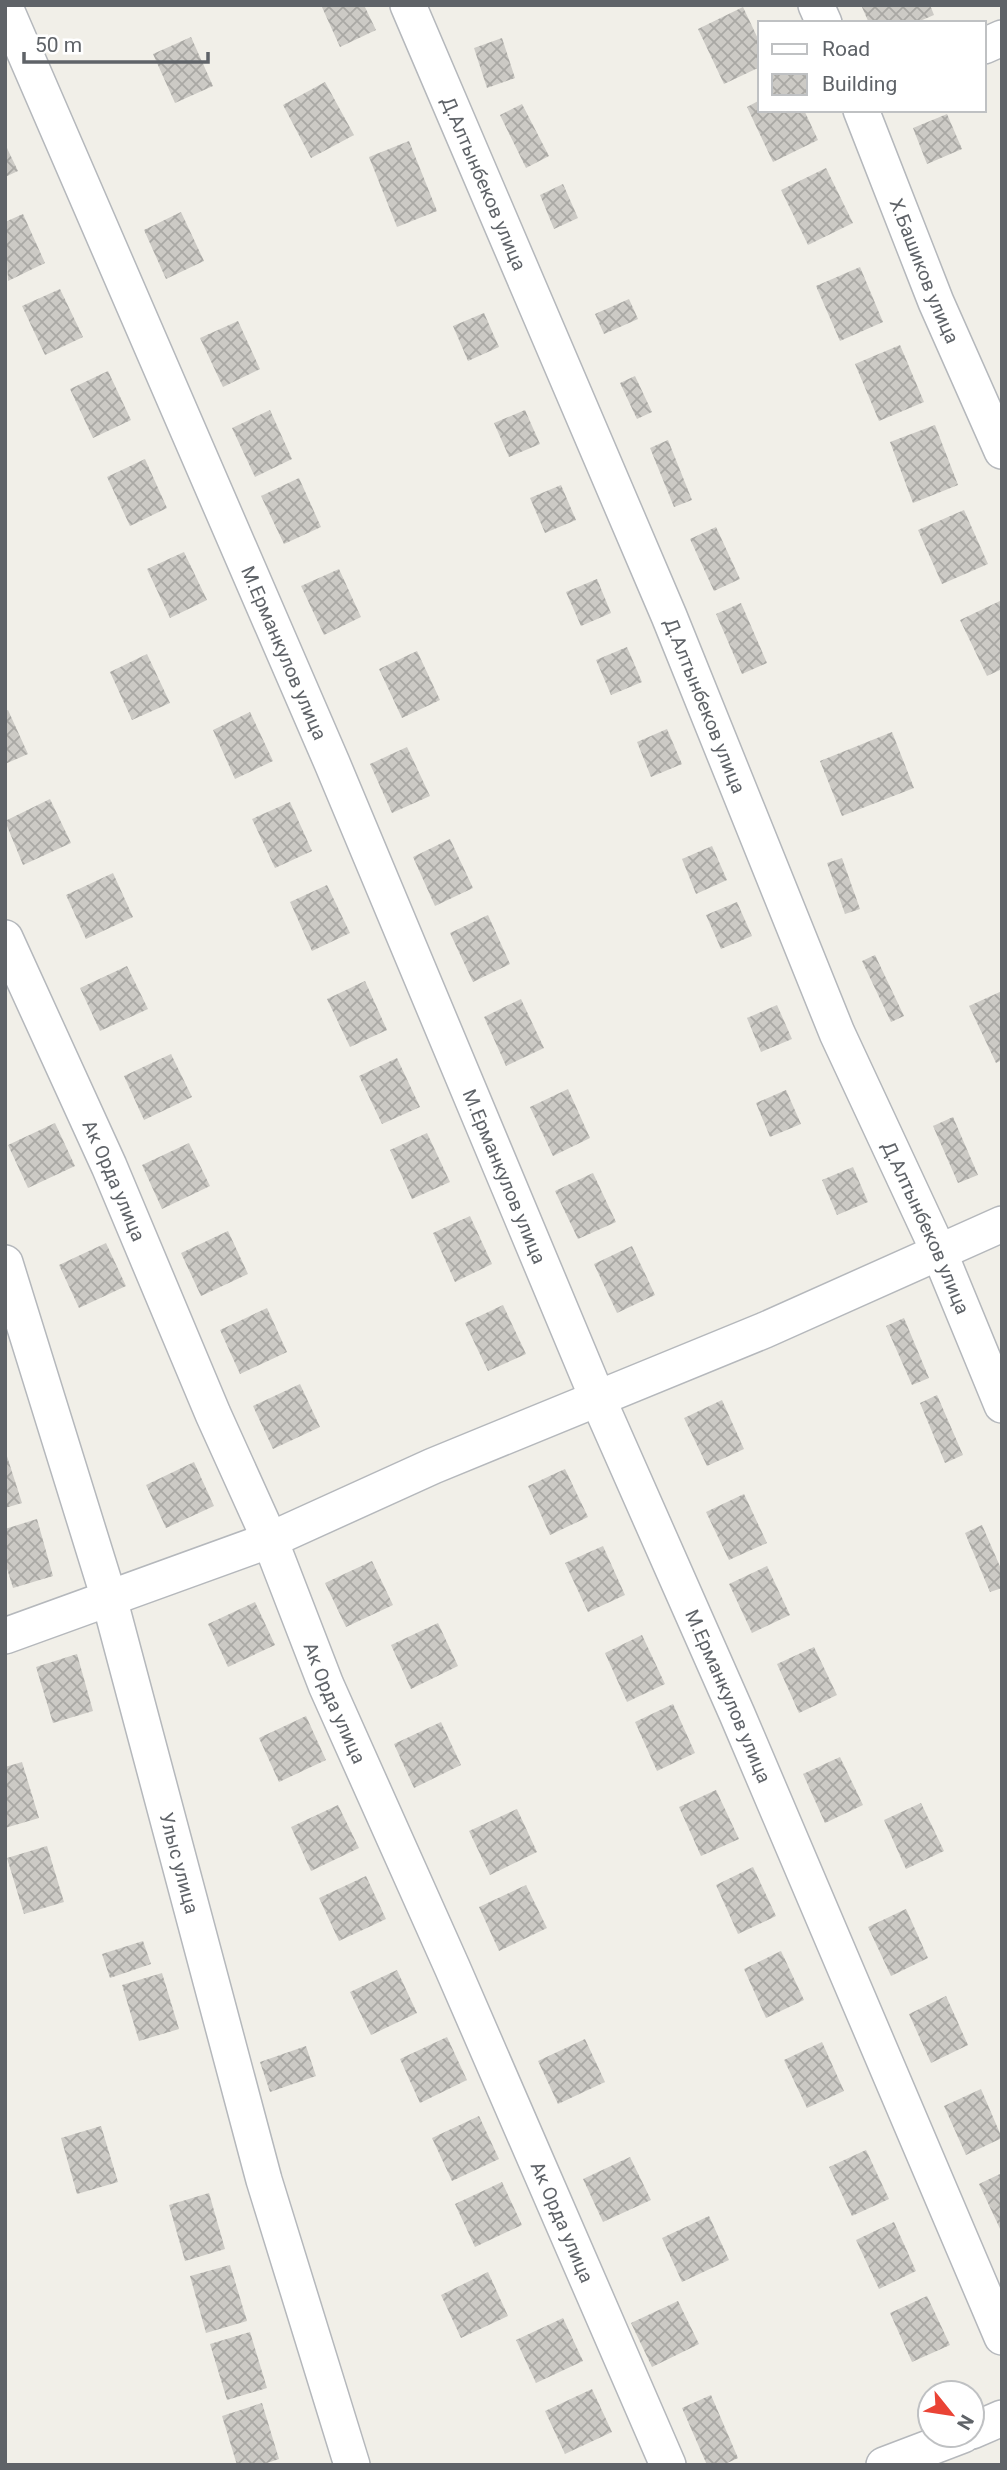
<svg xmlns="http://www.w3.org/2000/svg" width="1007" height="2470" viewBox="0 0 1007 2470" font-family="Roboto,sans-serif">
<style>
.building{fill:url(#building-cross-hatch)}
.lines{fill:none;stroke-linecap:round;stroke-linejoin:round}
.minor-casing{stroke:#b5b8bc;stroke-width:38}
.minor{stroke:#fff;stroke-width:35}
.labels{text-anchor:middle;stroke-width:6;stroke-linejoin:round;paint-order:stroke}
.street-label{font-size:19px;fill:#5f6368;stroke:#fff}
</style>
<defs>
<pattern id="building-cross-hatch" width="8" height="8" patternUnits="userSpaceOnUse" patternTransform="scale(1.75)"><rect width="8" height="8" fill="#cccac5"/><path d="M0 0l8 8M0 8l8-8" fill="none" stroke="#a9a8a4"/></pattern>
</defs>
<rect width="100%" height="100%" fill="#f1efe8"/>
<!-- building -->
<path class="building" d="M321,5H364L376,30L340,47Z
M861,5H930L934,15L915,23H869Z
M743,7L760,43V67L724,84L698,29Z
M191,37L213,86L175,103L153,54Z
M502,38L515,78L487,88L474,48Z
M325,82L354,135L311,158L283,105Z
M760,100V110H804L818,140L773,162L747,107Z
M522,104L549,156L526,168L500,115Z
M947,114L962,149L927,164L913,128Z
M409,141L437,211L397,227L369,157Z
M5,144L18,171L5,177Z
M826,168L853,223L808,245L781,190Z
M563,184L578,218L554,229L540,195Z
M181,212L204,261L166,279L144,230Z
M23,214L45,263L8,281L5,222Z
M860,267L883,322L840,341L816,286Z
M60,289L83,337L45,355L22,306Z
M629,299L638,319L604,334L595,314Z
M484,313L499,347L468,361L453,326Z
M238,321L260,369L223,387L200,338Z
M900,345L924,402L879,421L855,364Z
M108,371L131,420L93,438L70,389Z
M635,376L652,412L637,419L620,383Z
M270,410L292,459L255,477L232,428Z
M525,410L540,444L509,457L494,423Z
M935,425L958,485L913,503L890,442Z
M668,440L692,500L674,507L650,448Z
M145,459L167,508L130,526L107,477Z
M299,478L321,527L284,544L261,496Z
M561,485L576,520L545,533L530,498Z
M964,510L988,564L942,584L918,530Z
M716,527L740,579L714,591L690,539Z
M184,552L207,600L170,618L147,569Z
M339,569L361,617L324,635L301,586Z
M597,579L611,613L581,626L566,592Z
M1002,600V669L987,676L960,620Z
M741,603L767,663L742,674L716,614Z
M627,647L642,682L611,695L596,660Z
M417,651L440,700L402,718L379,669Z
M147,654L170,703L132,720L110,672Z
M8,710L28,754L5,764V711Z
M250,712L273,761L235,779L213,730Z
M667,729L682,764L651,777L637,742Z
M892,732L914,788L842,816L820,761Z
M407,747L430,796L392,813L370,764Z
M50,799L71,843L23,865L5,821Z
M290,802L312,851L275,868L252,819Z
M450,839L473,888L435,906L413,857Z
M712,846L727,880L696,894L682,859Z
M842,858L860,909L845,914L827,863Z
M113,873L133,917L86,939L66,895Z
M327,885L350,933L312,951L290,902Z
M737,902L752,936L721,949L706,915Z
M488,915L510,964L473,982L450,933Z
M875,955L904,1016L891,1022L862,961Z
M127,966L148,1009L100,1031L80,988Z
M365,981L387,1030L350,1047L327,999Z
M1002,991V1060L996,1063L969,1006Z
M521,999L544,1048L506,1066L484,1017Z
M777,1005L792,1039L761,1052L747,1018Z
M171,1054L192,1097L144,1120L124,1076Z
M397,1058L420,1107L382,1124L359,1076Z
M568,1089L590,1138L553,1156L530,1107Z
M786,1090L801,1124L770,1137L756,1103Z
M953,1117L978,1175L958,1183L933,1126Z
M55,1123L75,1166L28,1188L8,1145Z
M427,1133L450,1182L412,1199L390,1150Z
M189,1143L210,1186L162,1209L142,1165Z
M853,1167L868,1202L837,1215L822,1180Z
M593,1173L616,1222L578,1239L555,1191Z
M470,1216L492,1264L455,1282L433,1233Z
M228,1231L248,1274L201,1296L181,1253Z
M106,1243L126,1286L79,1308L59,1265Z
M632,1246L655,1295L617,1313L594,1264Z
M503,1305L526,1354L488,1371L465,1323Z
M267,1308L287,1352L240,1374L220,1330Z
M904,1318L929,1378L912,1385L886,1326Z
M300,1384L320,1427L273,1449L253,1406Z
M937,1395L963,1455L945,1463L920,1403Z
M722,1400L744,1449L707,1466L684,1418Z
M5,1450L22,1503L5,1508Z
M194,1462L214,1506L166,1528L146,1485Z
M565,1469L588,1517L550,1535L528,1486Z
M744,1494L767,1543L729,1560L706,1512Z
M37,1519L53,1576L13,1588L5,1562V1529Z
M982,1525L1002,1571V1588L990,1592L965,1533Z
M603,1546L625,1595L588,1612L565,1563Z
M372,1561L393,1605L346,1627L325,1583Z
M767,1566L790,1615L752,1633L729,1584Z
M255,1602L275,1645L228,1667L208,1624Z
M438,1623L458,1666L411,1689L391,1645Z
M642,1635L665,1684L627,1702L605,1653Z
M814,1647L837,1695L799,1713L777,1664Z
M77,1654L93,1711L53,1723L36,1667Z
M673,1704L695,1753L657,1771L635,1722Z
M306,1716L326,1760L279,1782L259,1738Z
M441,1722L461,1765L414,1788L394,1744Z
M840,1757L863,1805L825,1823L803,1774Z
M22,1762L39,1818L5,1828V1767Z
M716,1790L739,1839L701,1856L679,1807Z
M921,1803L944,1851L906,1869L884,1820Z
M338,1805L359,1848L311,1871L291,1827Z
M517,1809L537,1852L490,1875L469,1831Z
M47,1846L64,1902L24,1914L7,1858Z
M753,1867L776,1916L738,1934L716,1885Z
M366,1876L386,1919L339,1941L319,1898Z
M526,1885L547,1928L499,1951L479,1907Z
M906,1909L928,1958L891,1976L868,1927Z
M143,1941L151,1964L110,1978L102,1954Z
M781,1951L804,2000L766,2018L744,1969Z
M397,1970L417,2013L371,2035L350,1992Z
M162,1973L179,2029L139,2041L122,1985Z
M946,1996L968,2045L931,2063L909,2014Z
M447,2037L467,2080L420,2103L400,2059Z
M585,2039L605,2082L558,2104L538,2061Z
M822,2042L844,2091L807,2108L784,2060Z
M306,2046L316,2076L270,2092L260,2062Z
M981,2089L1002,2138L966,2155L944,2106Z
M479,2116L499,2159L452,2181L432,2138Z
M101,2126L118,2182L77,2194L61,2138Z
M866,2150L889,2199L852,2216L829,2167Z
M630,2157L651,2200L603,2222L583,2179Z
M1002,2173V2233L979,2184Z
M502,2182L522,2225L475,2247L455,2204Z
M209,2193L225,2249L185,2261L169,2205Z
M709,2216L729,2260L682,2282L662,2238Z
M894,2222L916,2271L879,2289L856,2240Z
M230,2265L247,2321L206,2333L190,2276Z
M488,2272L508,2316L461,2338L441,2295Z
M927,2296L950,2345L912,2362L890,2313Z
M678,2301L699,2344L652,2367L631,2323Z
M563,2318L583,2361L536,2383L516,2340Z
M250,2332L267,2388L227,2400L210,2344Z
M592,2389L612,2432L565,2454L545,2411Z
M711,2395L738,2458L723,2465H707L682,2408Z
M262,2403L279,2459L261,2465H237L222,2416Z"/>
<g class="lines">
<!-- minor casing -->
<g class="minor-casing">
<g id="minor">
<path id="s1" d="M408,5L669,616L837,1033L939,1252L1002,1405"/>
<path d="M816,5L824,23"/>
<path id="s2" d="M8,14L332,763L597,1397L737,1714L1002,2337"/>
<path d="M984,46L1002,38"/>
<path id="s3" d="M861,110L936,302L1002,451"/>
<path id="s4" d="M5,938L109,1166L213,1414L270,1540L326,1685L452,1967L668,2465"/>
<path id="s5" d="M5,1263L109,1598L264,2180L352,2465"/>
<path d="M5,1636L270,1540L433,1466L765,1330L1002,1224"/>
<path d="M972,2431L1002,2418"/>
<path d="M884,2465L963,2435"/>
</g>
</g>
<!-- minor -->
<use href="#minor" class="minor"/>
</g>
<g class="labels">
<!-- street labels -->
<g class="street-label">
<text dy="7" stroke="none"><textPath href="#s1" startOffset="194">Д.Алтынбеков улица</textPath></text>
<text dy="7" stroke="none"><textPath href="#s3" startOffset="173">Х.Башиков улица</textPath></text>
<text dy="7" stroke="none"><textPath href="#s2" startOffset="696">М.Ерманкулов улица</textPath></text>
<text dy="7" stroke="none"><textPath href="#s1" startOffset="761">Д.Алтынбеков улица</textPath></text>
<text dy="7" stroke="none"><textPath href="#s2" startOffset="1264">М.Ерманкулов улица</textPath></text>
<text dy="7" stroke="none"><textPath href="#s4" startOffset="266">Ак Орда улица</textPath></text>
<text dy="7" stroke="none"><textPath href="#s1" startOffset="1328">Д.Алтынбеков улица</textPath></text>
<text dy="7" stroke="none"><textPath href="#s2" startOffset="1830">М.Ерманкулов улица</textPath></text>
<text dy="7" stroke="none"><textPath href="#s4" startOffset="833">Ак Орда улица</textPath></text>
<text dy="7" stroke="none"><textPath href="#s5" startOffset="625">Улыс улица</textPath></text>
<text dy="7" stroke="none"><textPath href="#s4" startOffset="1400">Ак Орда улица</textPath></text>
</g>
</g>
<!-- border -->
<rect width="1007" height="2470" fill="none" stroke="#5f6368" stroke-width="14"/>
<!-- legend -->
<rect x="758" y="21" width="228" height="91" fill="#ffffff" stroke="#bfc1c3" stroke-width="2"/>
<rect x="772" y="44" width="35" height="10" fill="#ffffff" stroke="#bfc1c3" stroke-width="2"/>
<text x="822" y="56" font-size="21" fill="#5f6368">Road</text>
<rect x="772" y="74" width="35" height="21" fill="url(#building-cross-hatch)" stroke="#bfc1c3" stroke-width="2"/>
<text x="822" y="91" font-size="21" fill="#5f6368">Building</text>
<!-- north arrow -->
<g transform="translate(951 2414) rotate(120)"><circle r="33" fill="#ffffff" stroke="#bfc1c3" stroke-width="2"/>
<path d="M0-5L12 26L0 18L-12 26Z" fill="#ea4335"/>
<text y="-10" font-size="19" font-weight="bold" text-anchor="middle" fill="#5f6368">N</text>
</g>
<!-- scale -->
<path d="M24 52v10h184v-10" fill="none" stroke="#5f6368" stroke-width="3.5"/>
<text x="35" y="52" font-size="21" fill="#5f6368" stroke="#ffffff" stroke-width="5" paint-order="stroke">50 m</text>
</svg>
